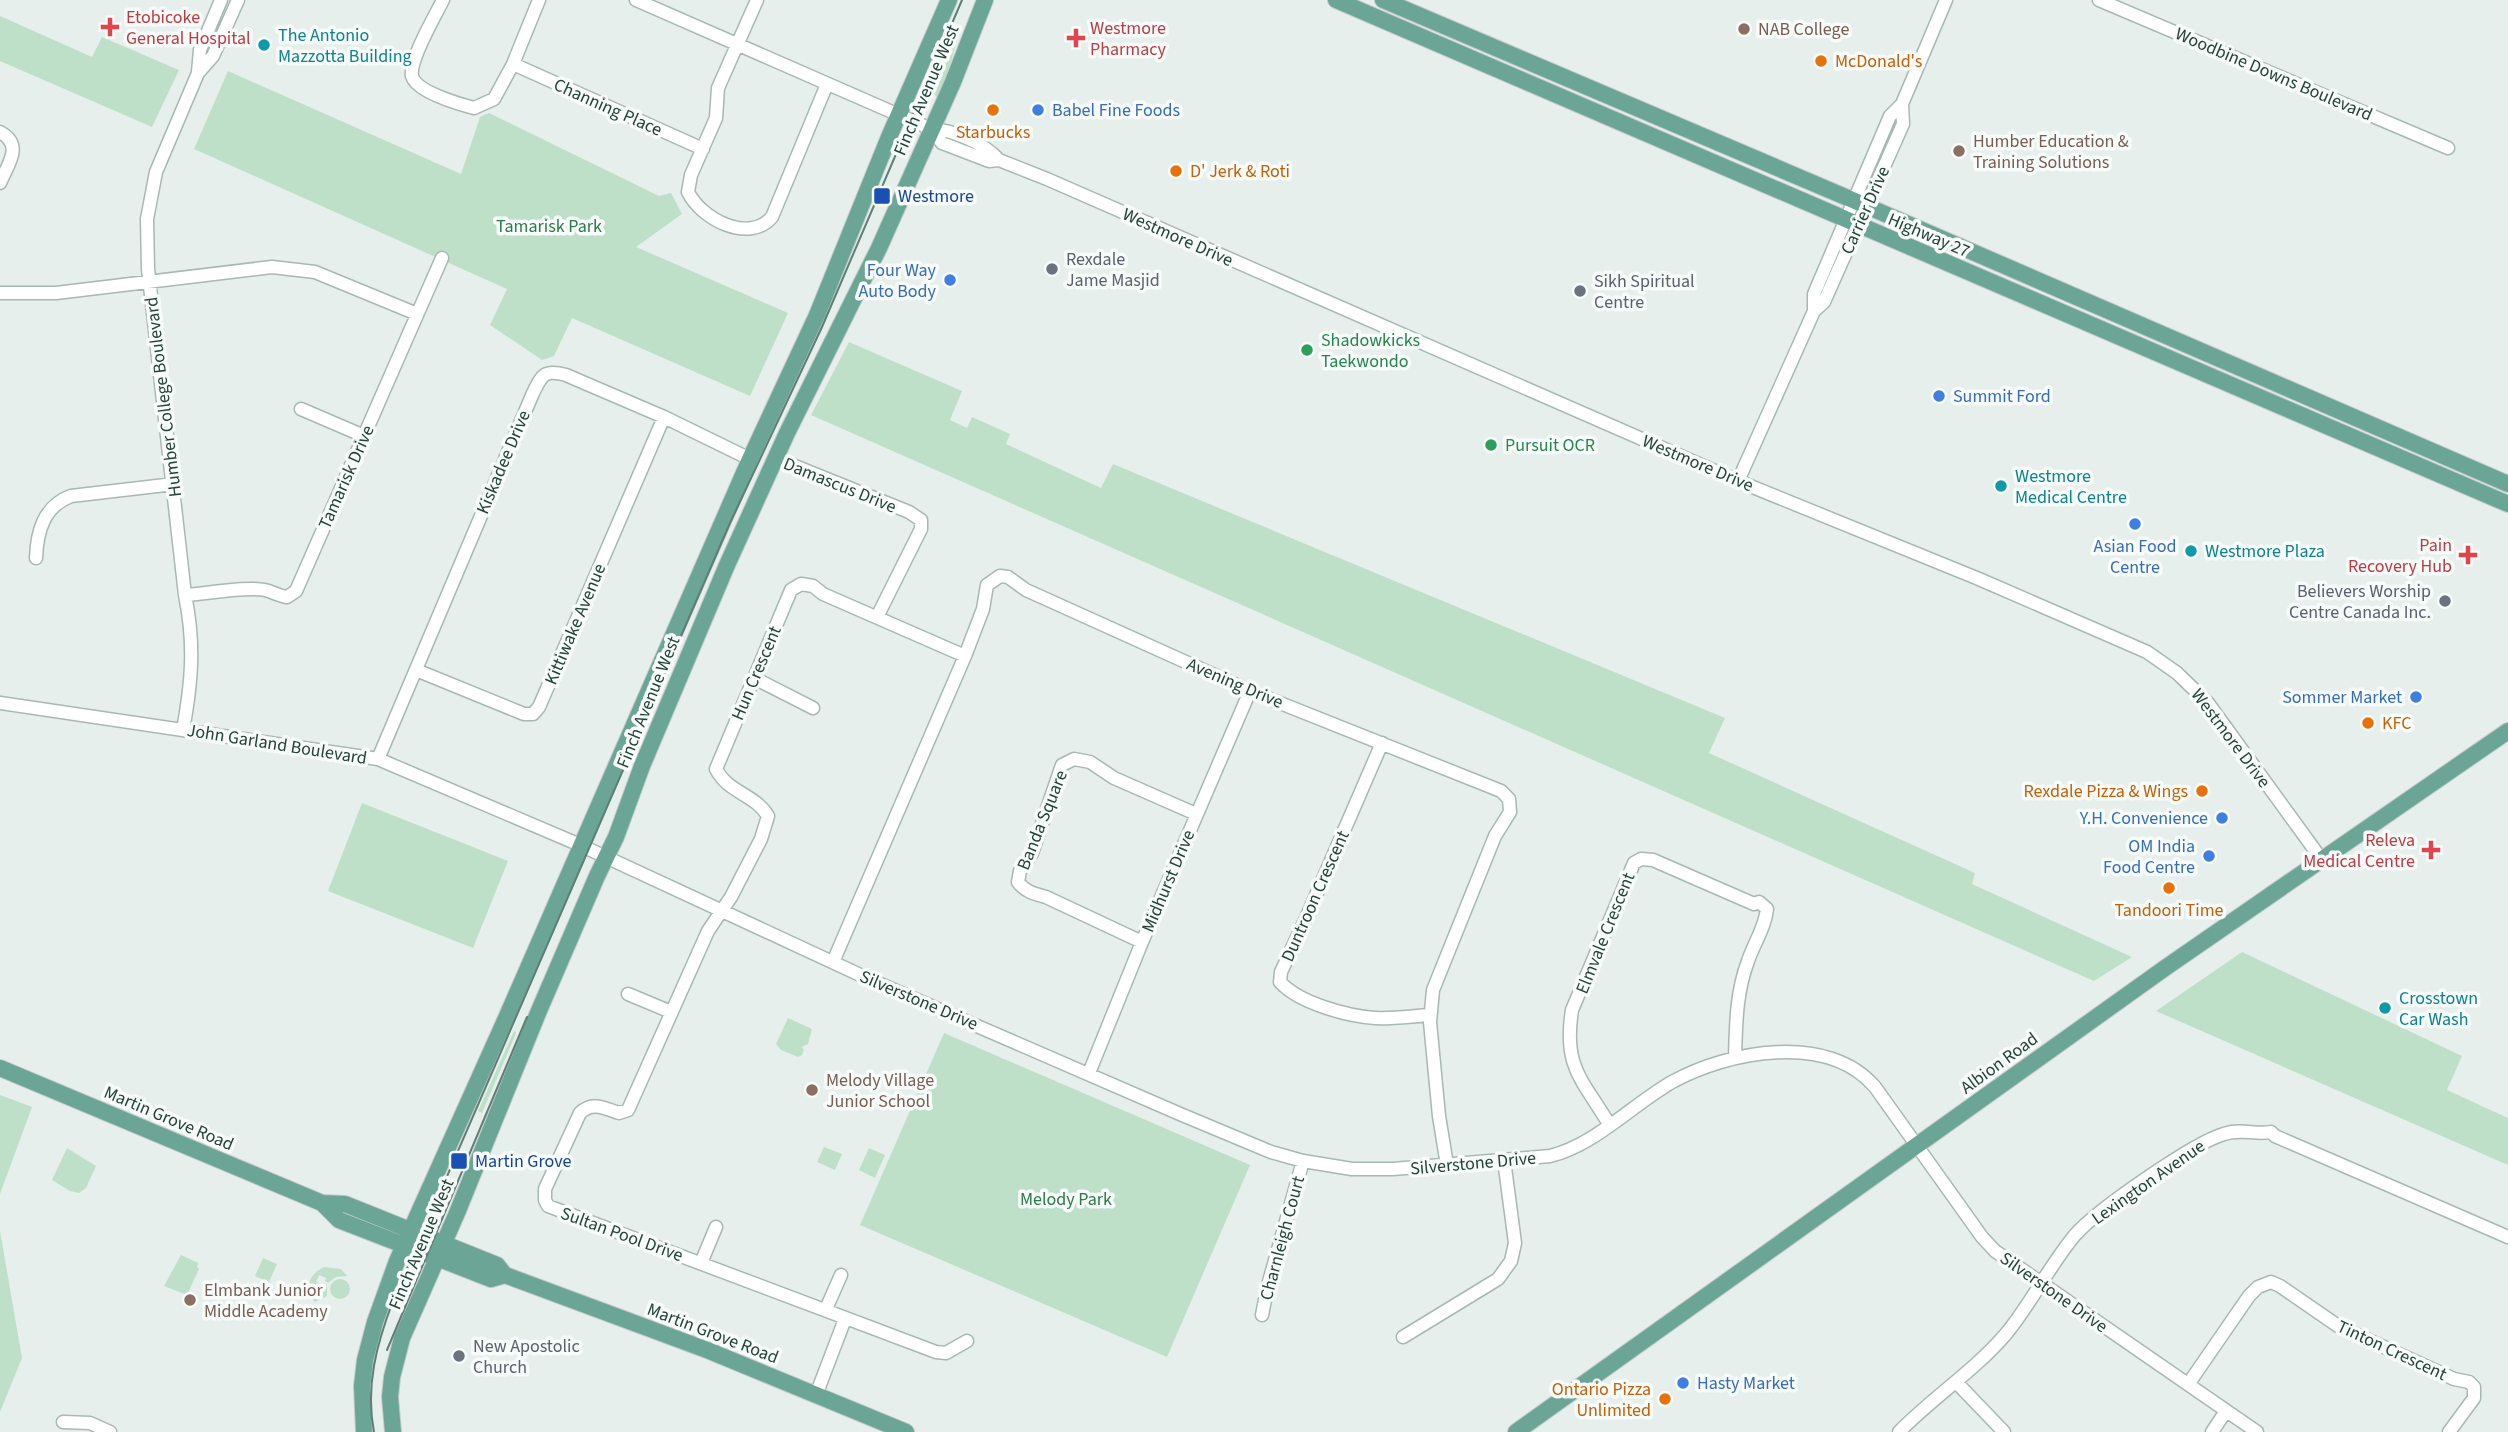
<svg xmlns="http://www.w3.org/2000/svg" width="2508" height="1432" viewBox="0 0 2508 1432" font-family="'Source Sans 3',sans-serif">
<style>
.green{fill:#bfe0c8}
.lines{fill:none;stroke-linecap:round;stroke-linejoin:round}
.minor-casing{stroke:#a8b8b2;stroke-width:15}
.major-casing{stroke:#c2cac8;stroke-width:18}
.minor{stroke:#fff;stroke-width:12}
.major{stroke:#6aa596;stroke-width:16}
.tram{stroke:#5f7d75;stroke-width:2}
.health-dot{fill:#e0444e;stroke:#f7fbf9;stroke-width:2.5}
.education-dot{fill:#8d6e63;stroke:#f7fbf9;stroke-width:2.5}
.culture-dot{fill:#0f9aa8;stroke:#f7fbf9;stroke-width:2.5}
.food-dot{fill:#e8710a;stroke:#f7fbf9;stroke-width:2.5}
.shop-dot{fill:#3f7fe0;stroke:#f7fbf9;stroke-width:2.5}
.transit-dot{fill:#1a4fb4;stroke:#f7fbf9;stroke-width:2.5}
.worship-dot{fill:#6b7280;stroke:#f7fbf9;stroke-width:2.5}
.leisure-dot{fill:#2e9e5b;stroke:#f7fbf9;stroke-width:2.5}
.labels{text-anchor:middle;stroke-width:7;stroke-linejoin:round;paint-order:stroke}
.health-label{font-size:18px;fill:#be3a42;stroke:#f7fbf9;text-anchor:start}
.education-label{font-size:18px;fill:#785e54;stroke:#f7fbf9;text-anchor:start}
.culture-label{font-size:18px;fill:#0d838f;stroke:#f7fbf9;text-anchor:start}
.food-label{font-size:18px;fill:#c56008;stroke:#f7fbf9;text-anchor:start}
.street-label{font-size:18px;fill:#24423a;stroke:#f7fbf9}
.shop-label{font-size:18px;fill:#366cbe;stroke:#f7fbf9;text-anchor:end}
.transit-label{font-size:18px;fill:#164399;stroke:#f7fbf9;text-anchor:start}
.park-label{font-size:18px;fill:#2d7a4b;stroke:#f7fbf9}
.worship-label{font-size:18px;fill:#5b616d;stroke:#f7fbf9;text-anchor:start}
.leisure-label{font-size:18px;fill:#27864d;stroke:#f7fbf9;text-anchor:start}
</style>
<rect width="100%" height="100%" fill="#e6efeb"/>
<!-- green -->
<path class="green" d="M0,16L92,57L102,37L179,70L152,127L0,61Z
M959,33L944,87L937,97L933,94Z
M228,71L461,174L480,117L489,113L659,196L671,193L682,214L636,247L788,313L750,396L572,318L554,356L542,360L490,325L507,289L194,149Z
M849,342L962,391L950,420L967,428L972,417L1010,434L1006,444L1101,488L1113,464L1725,718L1709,753L1975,873L1972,884L2132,957L2094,981L811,415Z
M362,803L508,861L473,948L328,891Z
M2242,952L2462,1056L2447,1090L2508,1118V1165L2156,1011Z
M788,1018L812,1029L808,1044L802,1047L804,1050L802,1055L798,1057L781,1050L776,1044Z
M514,1031L516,1032L515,1036L482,1113L478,1111Z
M944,1033L1250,1165L1167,1357L860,1225Z
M0,1095L32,1107L0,1194Z
M824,1147L842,1154L835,1170L817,1162Z
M67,1148L96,1166L86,1188L79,1193L70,1191L52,1180Z
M869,1148L885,1155L875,1178L859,1170Z
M0,1231L22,1358L0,1412Z
M181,1255L198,1263L197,1267L199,1269L187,1295L164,1286Z
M263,1258L277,1264L269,1282L255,1276Z
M324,1267L341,1269L347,1276L336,1277L328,1283L325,1281L326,1278L319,1275L316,1282L327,1285V1296L315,1302L310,1297C307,1283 310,1274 324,1267Z
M330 1289a10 10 0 1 1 20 0a10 10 0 1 1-20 0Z"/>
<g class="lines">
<!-- minor casing -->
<g class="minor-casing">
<path id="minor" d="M443,0C435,16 409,60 412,76C416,92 459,104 474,108L494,99L513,64L539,0
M636,0L931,129C954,130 984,143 999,160
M757,0L718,88L716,118L691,175L688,192C701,219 749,244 772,217L827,84
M2099,0L2448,148
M513,64L703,149
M198,72L200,50L221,0
M931,129L942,143L989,161L999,160L1047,179L1738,481L1979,579L2147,652L2177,673L2208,703L2322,860
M0,132C24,145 8,164 0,183
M0,293H56L272,267L315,272L417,314
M1814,311L1824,302L1903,124L1902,104
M301,409L364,436
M775,458L909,512L921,520V529L877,617
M1738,481L1814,311V294L1890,116L1902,104L1946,0
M36,558C37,531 44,506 71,496L174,484
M185,595C205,594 247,586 265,590C273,592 279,596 287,597L296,591L442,258
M965,656L823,594L813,586L801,584L791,590L716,769C728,793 755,794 768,816L761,839L731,897L708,931L628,1110L619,1113C604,1108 593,1101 580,1113L545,1189V1200L548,1206L936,1352L946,1353L967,1341
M416,670L524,714H533L539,707L664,417
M754,678L813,708
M0,703L378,759L580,845L871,980L1180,1114L1271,1152L1303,1161L1352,1169H1393L1550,1156C1595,1145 1632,1105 1672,1082C1728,1051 1828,1032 1875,1087L1982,1237L1995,1251L2257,1432
M183,730C192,681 195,644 185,595L148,269L147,219L156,172L198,73L213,56L238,0
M1382,743L1307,916L1281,972L1280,982C1299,1003 1347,1016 1375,1018C1393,1019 1412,1016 1430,1015
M378,759L533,393C542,375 544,369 566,375L664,417L750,459
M1142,942L1046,897C1035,894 1025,892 1018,882L1020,871L1032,853L1062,765L1074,759L1090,762L1114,778L1196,814
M833,962L965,656L983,609L987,585L1000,576L1008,577L1026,590L1250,691L1501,791L1509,799L1510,812L1495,836L1433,990L1430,1022L1439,1116L1447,1165
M628,994L671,1012
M1089,1073L1142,942L1250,691
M1609,1124C1582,1079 1563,1067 1572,1010L1634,863L1641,859L1653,860L1754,904L1759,902L1767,909C1765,928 1754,943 1748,961C1736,993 1736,1024 1735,1058
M701,1263L716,1227
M826,1309L841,1275
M1262,1315L1268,1285L1303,1161
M1403,1337L1498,1279L1511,1261L1515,1243L1504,1160
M1956,1382L2004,1432
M2189,1383L2249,1296L2258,1287L2271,1282L2280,1286L2338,1326L2454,1379L2469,1382L2474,1387V1398L2449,1432
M816,1395L845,1319
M63,1422L90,1423L110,1432
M1899,1432C1932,1398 1974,1371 2005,1335C2031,1304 2049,1266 2075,1235C2097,1210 2193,1143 2224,1134C2241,1128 2255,1135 2271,1132L2275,1136L2508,1237
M2212,1432L2226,1411"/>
</g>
<!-- major casing -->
<g class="major-casing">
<path id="major" d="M1336,0L2508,504
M1383,0L1855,201L2508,484
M0,1068L322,1203L345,1204L497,1265L505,1275L707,1350L906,1432
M322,1203L339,1220L491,1279L505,1275
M364,1432L362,1386L365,1360L375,1322L397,1261L507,1016L750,459L817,315L889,137L949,0
M393,1432L390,1397L392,1377L402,1338L457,1213L538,1013L597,876L616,837L642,766L727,565L787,433L879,248L953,82L985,0
M1516,1432L2165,968L2508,731"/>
</g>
<!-- minor -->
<use href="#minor" class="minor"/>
<!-- major -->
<use href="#major" class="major"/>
<!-- tram -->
<path class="tram" d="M387,1350L527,1017
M374,1432C365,1386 377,1343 393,1301L730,523L822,327L962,0"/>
</g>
<!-- markers -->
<g class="health-dot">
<path d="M106.5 16.5h7v7h7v7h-7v7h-7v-7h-7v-7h7z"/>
<path d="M1072.5 27.5h7v7h7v7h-7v7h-7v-7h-7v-7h7z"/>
<path d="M2464.5 544.5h7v7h7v7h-7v7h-7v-7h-7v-7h7z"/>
<path d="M2427.5 839.5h7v7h7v7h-7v7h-7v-7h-7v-7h7z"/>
</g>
<g class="education-dot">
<circle cx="1744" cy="29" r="7"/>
<circle cx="1959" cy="151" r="7"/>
<circle cx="812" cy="1090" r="7"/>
<circle cx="190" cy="1300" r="7"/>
</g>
<g class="culture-dot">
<circle cx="264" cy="45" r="7"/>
<circle cx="2001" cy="486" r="7"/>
<circle cx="2191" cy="551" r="7"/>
<circle cx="2385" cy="1008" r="7"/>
</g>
<g class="food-dot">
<circle cx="1821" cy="61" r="7"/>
<circle cx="993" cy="110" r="7"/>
<circle cx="1176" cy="171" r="7"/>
<circle cx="2368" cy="723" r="7"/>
<circle cx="2202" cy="791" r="7"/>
<circle cx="2169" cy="888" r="7"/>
<circle cx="1665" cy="1399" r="7"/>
</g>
<g class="shop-dot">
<circle cx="1038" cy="110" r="7"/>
<circle cx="950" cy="280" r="7"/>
<circle cx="1939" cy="396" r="7"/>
<circle cx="2135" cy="524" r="7"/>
<circle cx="2416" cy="697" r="7"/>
<circle cx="2222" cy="818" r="7"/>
<circle cx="2209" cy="856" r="7"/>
<circle cx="1683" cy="1383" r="7"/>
</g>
<g class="transit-dot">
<rect x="873" y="187" width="18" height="18" rx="3.5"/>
<rect x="450" y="1152" width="18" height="18" rx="3.5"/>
</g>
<g class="worship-dot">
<circle cx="1052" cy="269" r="7"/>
<circle cx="1580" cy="291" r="7"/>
<circle cx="2445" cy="601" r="7"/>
<circle cx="459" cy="1356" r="7"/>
</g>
<g class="leisure-dot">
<circle cx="1307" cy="350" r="7"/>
<circle cx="1491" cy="445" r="7"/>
</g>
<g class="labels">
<!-- health labels -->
<g class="health-label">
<text x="126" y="23">Etobicoke<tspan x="126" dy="21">General Hospital</tspan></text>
<text x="1090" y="34">Westmore<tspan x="1090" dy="21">Pharmacy</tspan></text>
<text x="2452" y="551" text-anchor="end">Pain<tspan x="2452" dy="21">Recovery Hub</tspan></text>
<text x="2415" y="846" text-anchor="end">Releva<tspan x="2415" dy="21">Medical Centre</tspan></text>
</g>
<!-- education labels -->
<g class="education-label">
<text x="1758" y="35">NAB College</text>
<text x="1973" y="147">Humber Education &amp;<tspan x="1973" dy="21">Training Solutions</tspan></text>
<text x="826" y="1086">Melody Village<tspan x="826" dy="21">Junior School</tspan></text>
<text x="204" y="1296">Elmbank Junior<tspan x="204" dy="21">Middle Academy</tspan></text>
</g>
<!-- culture labels -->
<g class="culture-label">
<text x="278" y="41">The Antonio<tspan x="278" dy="21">Mazzotta Building</tspan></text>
<text x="2015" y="482">Westmore<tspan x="2015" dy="21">Medical Centre</tspan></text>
<text x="2205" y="557">Westmore Plaza</text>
<text x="2399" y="1004">Crosstown<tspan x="2399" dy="21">Car Wash</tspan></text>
</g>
<!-- food labels -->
<g class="food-label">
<text x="1835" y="67">McDonald's</text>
<text x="993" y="138" text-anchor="middle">Starbucks</text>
<text x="1190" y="177">D' Jerk &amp; Roti</text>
<text x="2382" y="729">KFC</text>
<text x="2188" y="797" text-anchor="end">Rexdale Pizza &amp; Wings</text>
<text x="2169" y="916" text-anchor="middle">Tandoori Time</text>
<text x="1651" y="1395" text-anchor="end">Ontario Pizza<tspan x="1651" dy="21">Unlimited</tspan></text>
</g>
<!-- street labels -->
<g class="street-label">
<text transform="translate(2274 74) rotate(23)" y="6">Woodbine Downs Boulevard</text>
<text transform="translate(926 90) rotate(-67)" y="6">Finch Avenue West</text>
<text transform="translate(608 107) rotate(24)" y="6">Channing Place</text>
<text transform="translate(1865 210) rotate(-66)" y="6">Carrier Drive</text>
<text transform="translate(1929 235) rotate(23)" y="6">Highway 27</text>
<text transform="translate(1178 237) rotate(24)" y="6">Westmore Drive</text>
<text transform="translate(163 397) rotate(-97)" y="6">Humber College Boulevard</text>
<text transform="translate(503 462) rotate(-67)" y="6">Kiskadee Drive</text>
<text transform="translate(1698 463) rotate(23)" y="6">Westmore Drive</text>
<text transform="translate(346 477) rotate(-66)" y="6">Tamarisk Drive</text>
<text transform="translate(840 485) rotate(22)" y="6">Damascus Drive</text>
<text transform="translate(575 624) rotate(-67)" y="6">Kittiwake Avenue</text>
<text transform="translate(756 673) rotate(-67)" y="6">Hun Crescent</text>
<text transform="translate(1235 683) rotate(23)" y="6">Avening Drive</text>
<text transform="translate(648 702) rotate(-68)" y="6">Finch Avenue West</text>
<text transform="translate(2231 738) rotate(53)" y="6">Westmore Drive</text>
<text transform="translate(277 744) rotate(9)" y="6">John Garland Boulevard</text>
<text transform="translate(1042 820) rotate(-68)" y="6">Banda Square</text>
<text transform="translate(1168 881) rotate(-67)" y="6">Midhurst Drive</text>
<text transform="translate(1315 896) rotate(-66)" y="6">Duntroon Crescent</text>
<text transform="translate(1605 933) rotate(-68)" y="6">Elmvale Crescent</text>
<text transform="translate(919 1000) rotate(23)" y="6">Silverstone Drive</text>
<text transform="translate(1999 1063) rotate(-36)" y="6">Albion Road</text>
<text transform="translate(169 1118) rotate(23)" y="6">Martin Grove Road</text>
<text transform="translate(1473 1163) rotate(-5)" y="6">Silverstone Drive</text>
<text transform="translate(2148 1182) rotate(-35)" y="6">Lexington Avenue</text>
<text transform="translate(622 1234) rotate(20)" y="6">Sultan Pool Drive</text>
<text transform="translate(1282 1238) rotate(-75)" y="6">Charnleigh Court</text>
<text transform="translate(421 1244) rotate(-67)" y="6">Finch Avenue West</text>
<text transform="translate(2054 1292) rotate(35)" y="6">Silverstone Drive</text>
<text transform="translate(713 1333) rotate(21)" y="6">Martin Grove Road</text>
<text transform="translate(2392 1350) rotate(25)" y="6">Tinton Crescent</text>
</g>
<!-- shop labels -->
<g class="shop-label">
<text x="1052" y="116" text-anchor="start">Babel Fine Foods</text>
<text x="936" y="276">Four Way<tspan x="936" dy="21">Auto Body</tspan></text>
<text x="1953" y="402" text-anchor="start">Summit Ford</text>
<text x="2135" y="552" text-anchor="middle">Asian Food<tspan x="2135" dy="21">Centre</tspan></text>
<text x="2402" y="703">Sommer Market</text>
<text x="2208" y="824">Y.H. Convenience</text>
<text x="2195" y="852">OM India<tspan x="2195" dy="21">Food Centre</tspan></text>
<text x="1697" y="1389" text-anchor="start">Hasty Market</text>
</g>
<!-- transit labels -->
<g class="transit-label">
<text x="898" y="202">Westmore</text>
<text x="475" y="1167">Martin Grove</text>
</g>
<!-- park labels -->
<g class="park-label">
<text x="549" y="232">Tamarisk Park</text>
<text x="1066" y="1205">Melody Park</text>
</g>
<!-- worship labels -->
<g class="worship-label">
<text x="1066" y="265">Rexdale<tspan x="1066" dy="21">Jame Masjid</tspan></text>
<text x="1594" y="287">Sikh Spiritual<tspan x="1594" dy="21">Centre</tspan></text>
<text x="2431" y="597" text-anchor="end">Believers Worship<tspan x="2431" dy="21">Centre Canada Inc.</tspan></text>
<text x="473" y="1352">New Apostolic<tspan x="473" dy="21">Church</tspan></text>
</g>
<!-- leisure labels -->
<g class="leisure-label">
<text x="1321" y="346">Shadowkicks<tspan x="1321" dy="21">Taekwondo</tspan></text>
<text x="1505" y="451">Pursuit OCR</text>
</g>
</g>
</svg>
